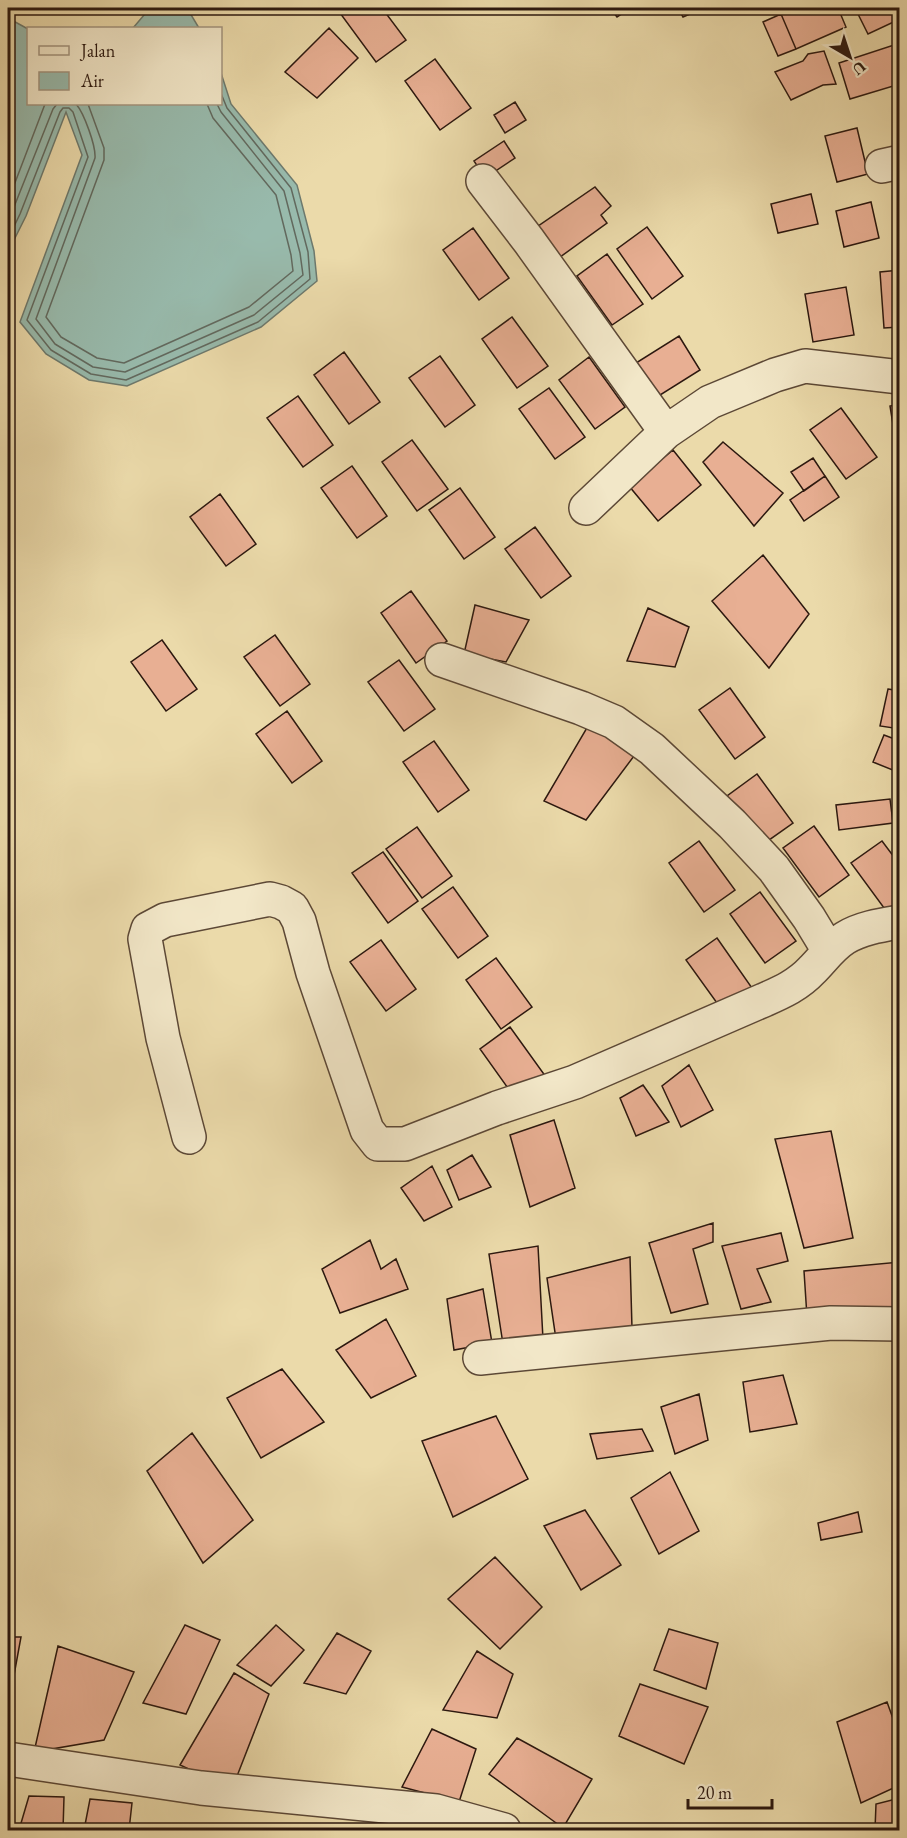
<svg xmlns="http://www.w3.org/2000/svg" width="907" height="1838" viewBox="0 0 907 1838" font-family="'EB Garamond',serif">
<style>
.water{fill:#98baac;stroke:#6d796d;stroke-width:1.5}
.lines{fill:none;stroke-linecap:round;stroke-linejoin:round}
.shore{stroke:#62695e;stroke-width:1.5}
.building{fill:#e8af93;stroke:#2c180f;stroke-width:1.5}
.minor-casing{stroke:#5c4836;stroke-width:36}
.minor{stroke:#f2e7c8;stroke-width:33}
</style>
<rect width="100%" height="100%" fill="#ebdaaa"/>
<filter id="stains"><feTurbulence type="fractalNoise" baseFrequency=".00333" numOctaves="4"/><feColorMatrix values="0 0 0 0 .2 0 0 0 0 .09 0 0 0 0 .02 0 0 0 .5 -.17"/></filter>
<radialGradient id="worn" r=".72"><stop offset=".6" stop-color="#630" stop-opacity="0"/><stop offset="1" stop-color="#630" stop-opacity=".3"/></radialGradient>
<!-- water -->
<path class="water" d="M150,8H187L199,28H133Z
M8,18L28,29V104H220L221,73L231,104L297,185L314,251L317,281L261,327L127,386L89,380L46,354L20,322L82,155L66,112L26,216L8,252Z"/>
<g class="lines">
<!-- shore -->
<path class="shore" d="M76,104C84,113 96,146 95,158L36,319L55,344L93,367L125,372L254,315L303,275L300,253L284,191L221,112L217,104
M88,104L104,148V160L46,317L61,337L97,358L124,363L249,307L293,271L291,255L276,195L213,118L207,104
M8,201L45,104
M8,222L53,109L57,104
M8,239L20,214L60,112L63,108H69L73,112L88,157L27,320L51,350L91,374L126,380L258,322L310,279L308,252L291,188L227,108L220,91"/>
</g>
<!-- building -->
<path class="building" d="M348,8H382L406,40L376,62L340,13Z
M610,8H631L617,17Z
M678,8H704L683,17Z
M795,8H838L846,27L796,49L781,14Z
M855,8H900V19L868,34Z
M781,14L796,49L778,56L763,22Z
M329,28L358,58L317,98L285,72Z
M900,43V84L850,99L839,63Z
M824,51L836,84L823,85L791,100L775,72L803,61L808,54Z
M435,59L471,108L440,130L405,81Z
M515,102L526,120L505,133L494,115Z
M857,128L868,174L837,182L825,136Z
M504,141L515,158L485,178L474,161Z
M595,187L611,206L601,215L607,223L556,260L531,231Z
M811,194L818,224L778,233L771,204Z
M871,202L879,238L844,247L836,211Z
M647,227L683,276L652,299L617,249Z
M473,228L509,278L479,300L443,250Z
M607,254L643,304L612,325L577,276Z
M900,270V327L884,328L880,272Z
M846,287L854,335L813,342L805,294Z
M512,317L548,366L517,388L482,339Z
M679,336L700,370L649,402L628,368Z
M344,352L380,402L349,424L314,375Z
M440,356L475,405L445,427L409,378Z
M589,357L625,407L595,429L559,380Z
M549,388L585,437L555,459L519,409Z
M298,396L333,445L303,467L267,418Z
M900,404V442L896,443L890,406Z
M841,408L877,457L846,479L810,430Z
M412,440L448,489L417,511L382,462Z
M723,442L783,493L754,526L703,462Z
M673,450L701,485L658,521L629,486Z
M813,458L825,476L804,491L791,472Z
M352,466L387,516L357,538L321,488Z
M825,476L839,497L804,521L790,500Z
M460,488L495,537L464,559L429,510Z
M220,494L256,544L226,566L190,517Z
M535,527L571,576L541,598L505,549Z
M763,555L809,614L769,668L712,601Z
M411,591L447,641L416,663L381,613Z
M475,605L529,620L506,662L464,654Z
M648,608L689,627L675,667L627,661Z
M275,635L310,684L280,706L244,657Z
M162,640L197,689L166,711L131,662Z
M399,660L435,709L404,731L368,682Z
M730,688L765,737L735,759L699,710Z
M888,689L900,691V729L880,726Z
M287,711L322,761L292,783L256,734Z
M588,726L637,752L586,820L544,801Z
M884,735L900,741V773L873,762Z
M434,741L469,790L438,812L403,762Z
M757,774L793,823L762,845L727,796Z
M890,799L893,823L839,830L836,805Z
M814,826L849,875L819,897L783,848Z
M417,827L452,876L422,898L386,849Z
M699,841L735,890L704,912L669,863Z
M882,841L900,865V903L887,912L851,863Z
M383,852L418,901L388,923L352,873Z
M453,887L488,936L458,958L422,909Z
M760,892L796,941L765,963L730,914Z
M717,938L752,988L722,1010L686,960Z
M381,940L416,989L386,1011L350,962Z
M496,958L532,1007L501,1029L466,980Z
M510,1027L546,1077L515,1098L480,1049Z
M689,1065L713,1110L681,1127L662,1086Z
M643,1085L669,1122L636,1136L620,1098Z
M554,1120L575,1188L530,1207L510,1135Z
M831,1131L853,1238L804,1248L775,1139Z
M472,1155L491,1187L459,1200L447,1170Z
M432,1166L452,1207L424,1221L401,1188Z
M713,1223V1242L693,1249L708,1304L671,1313L649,1243Z
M781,1233L788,1261L757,1269L771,1302L741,1309L722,1246Z
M370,1240L381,1269L396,1259L408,1289L340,1313L322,1269Z
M538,1246L543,1339L503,1344L489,1254Z
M630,1257L632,1328L557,1346L547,1278Z
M900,1262V1312L807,1317L804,1271Z
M483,1289L492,1343L454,1350L447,1299Z
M386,1319L416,1376L371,1398L336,1350Z
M282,1369L324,1422L261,1458L227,1398Z
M783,1375L797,1424L750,1432L743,1382Z
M699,1394L708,1440L675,1454L661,1407Z
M496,1416L528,1479L453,1517L422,1441Z
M642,1429L653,1451L597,1459L590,1434Z
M192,1433L253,1520L203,1563L147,1471Z
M670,1472L699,1531L659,1554L631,1498Z
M585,1510L621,1565L581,1590L544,1526Z
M858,1512L862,1532L821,1540L818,1523Z
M495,1557L542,1607L500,1649L448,1599Z
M185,1625L220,1640L186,1714L143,1703Z
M276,1625L304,1650L271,1686L237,1665Z
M669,1629L718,1643L706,1689L654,1670Z
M337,1633L371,1651L346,1694L304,1683Z
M8,1637H21L8,1708Z
M58,1646L134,1672L104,1740L34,1752Z
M477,1651L513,1674L497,1718L443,1710Z
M234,1673L269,1694L232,1789L180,1765Z
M640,1684L708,1707L684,1764L619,1736Z
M887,1702L900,1738V1785L861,1803L837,1722Z
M432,1729L476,1749L459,1802L402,1787Z
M517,1738L592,1779L563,1828L489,1774Z
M29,1796L64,1797L63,1830H19Z
M900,1798V1830H875L876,1804Z
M90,1799L132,1803L129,1830H84Z"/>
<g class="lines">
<!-- minor casing -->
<g class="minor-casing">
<path id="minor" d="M882,166L900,162
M483,181L529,241L666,432
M586,508L666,432L710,402L775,375L805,366L900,377
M442,660L581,708L614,722L652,749L732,824L774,869L809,918L829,951
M189,1137L163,1038L145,939L148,929L165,920L270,899L281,902L292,908L299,921L313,973L367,1130L378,1144H405L497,1108L575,1082L764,1000C782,992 798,985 812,970C823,959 832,946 845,938C861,928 882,925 900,922
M480,1358L831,1323L900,1324
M8,1759L201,1788L436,1811L504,1830"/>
</g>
<!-- minor -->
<use href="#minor" class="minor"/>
</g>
<!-- margin -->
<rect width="907" height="1838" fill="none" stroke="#ebdaaa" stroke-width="30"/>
<rect x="9" y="9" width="889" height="1820" fill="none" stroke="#2c180f" stroke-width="3"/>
<rect x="15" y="15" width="877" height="1808" fill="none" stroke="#2c180f" stroke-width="1.5"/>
<!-- legend -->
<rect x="27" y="27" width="195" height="78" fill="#f2e7c8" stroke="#a3947e" stroke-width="1.5"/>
<rect x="39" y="46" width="30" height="9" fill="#f2e7c8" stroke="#a3947e" stroke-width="1.5"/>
<text x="81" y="57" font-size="18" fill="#2c180f">Jalan</text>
<rect x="39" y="72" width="30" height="18" fill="#98baac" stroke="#a3947e" stroke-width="1.5"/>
<text x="81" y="87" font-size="18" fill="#2c180f">Air</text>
<!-- north arrow -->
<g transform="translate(850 57) rotate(141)" stroke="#f2e7c8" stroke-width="4.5" paint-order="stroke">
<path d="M0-4.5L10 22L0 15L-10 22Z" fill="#2c180f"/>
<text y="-9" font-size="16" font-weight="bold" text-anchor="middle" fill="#2c180f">U</text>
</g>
<!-- scale -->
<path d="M688 1799v9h84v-9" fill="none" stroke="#2c180f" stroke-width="3"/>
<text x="697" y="1799" font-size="18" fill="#2c180f" stroke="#f2e7c8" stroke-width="4.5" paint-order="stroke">20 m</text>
<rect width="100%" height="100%" filter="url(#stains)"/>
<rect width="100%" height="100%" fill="url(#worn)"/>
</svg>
